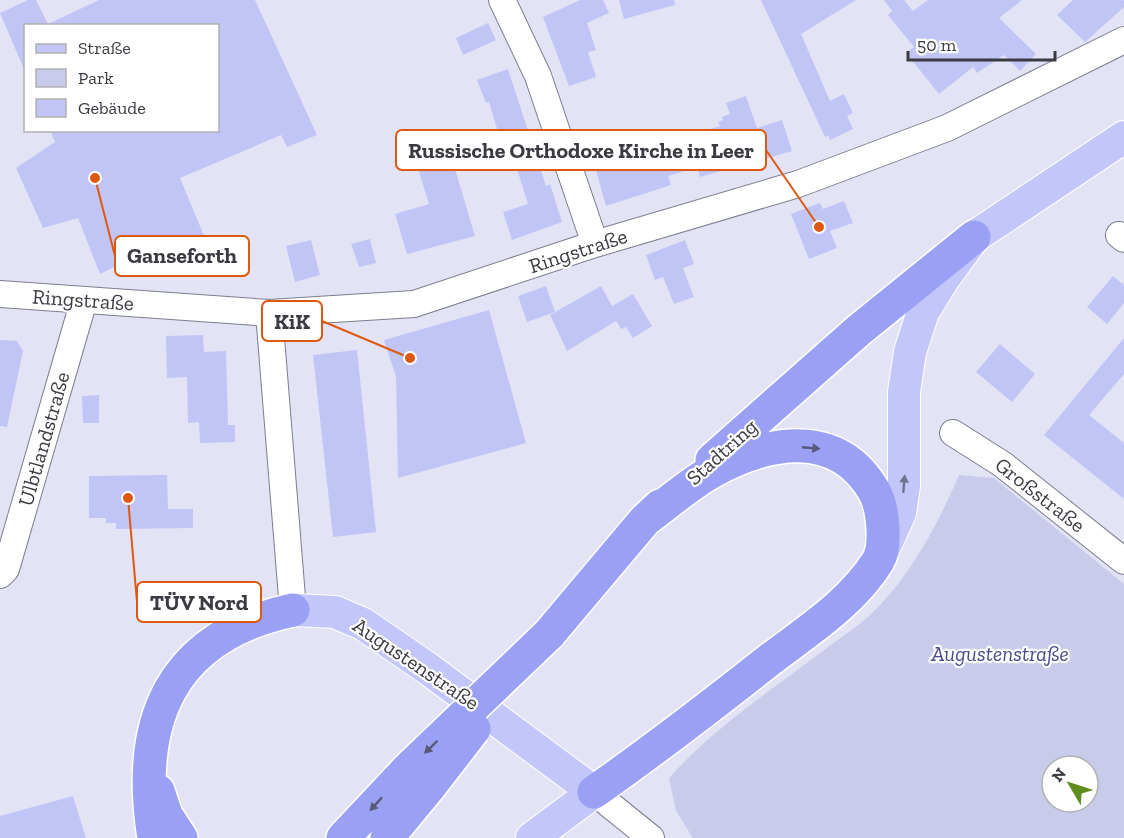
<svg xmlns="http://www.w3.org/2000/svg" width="1124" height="838" viewBox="0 0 1124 838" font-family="'Zilla Slab',serif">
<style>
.green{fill:#c8ccea;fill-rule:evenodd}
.building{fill:#c0c5f6}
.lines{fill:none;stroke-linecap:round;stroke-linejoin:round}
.minor-casing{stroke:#7c7e8d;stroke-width:28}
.major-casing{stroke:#fff;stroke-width:34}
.highway-casing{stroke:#fff;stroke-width:36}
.minor{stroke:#fff;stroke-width:26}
.major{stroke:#c2c6f8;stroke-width:32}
.highway{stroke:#9aa0f4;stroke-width:33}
.highway-bridge-casing{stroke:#fff;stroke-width:36;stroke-linecap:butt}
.highway-bridge{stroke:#9aa0f4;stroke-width:33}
.oneway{fill:#575977}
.oneway2{fill:#70738a}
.labels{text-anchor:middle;stroke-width:4.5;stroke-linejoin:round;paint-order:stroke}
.street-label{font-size:21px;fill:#3a3b41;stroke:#fff}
.park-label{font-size:21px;font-style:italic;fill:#484b87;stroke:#fff}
.leader{fill:none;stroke:#df580f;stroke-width:2}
.callout-dot{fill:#df580f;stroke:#fff;stroke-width:2}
.callout{fill:#fff;stroke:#df580f;stroke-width:2}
.callout-label{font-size:22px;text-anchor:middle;font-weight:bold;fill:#3a3b41}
</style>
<rect width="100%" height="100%" fill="#e2e4f5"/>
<!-- green -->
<path class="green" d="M959,475L994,478L1124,584V838H693L676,811L669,778C713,729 771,690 824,650C838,639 854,629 868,617C909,579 937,526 959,475ZM1052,766H1088V802H1052Z"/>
<!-- building -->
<path class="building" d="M28,0H36L48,24L99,0H255L317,135L287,147L281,135L180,178L217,267L198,276L194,263L168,275L161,263L135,274L126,261L100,274L78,218L43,228L16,168L55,142L50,130H218V26H26V74L0,13Z
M580,0H603L609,13L587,23L596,50L588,52L596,77L569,86L543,17Z
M619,0H674L675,5L624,19Z
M761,0H856L801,34L830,101L844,94L853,113L847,116L853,129L830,140L828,135L825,137Z
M884,0H904L913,11L928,0H1022L999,18L1036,54L1020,71L1004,55L977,73L973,67L939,94L906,53L914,47L888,15L892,11Z
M1073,0H1124V7L1085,42L1057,15Z
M488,23L496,40L463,55L456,38Z
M508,69L546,186L550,184L562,222L512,240L503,212L528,204L511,150L504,152L489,102L486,103L477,80Z
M746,96L757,128L782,120L792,151L700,177L697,167L668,176L671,185L606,206L594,163L638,150L637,147L655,142L656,146L720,126L718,122L723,120L722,117L730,114L726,103Z
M450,152L475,236L407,254L395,214L429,204L416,162Z
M844,201L853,223L830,231L837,248L809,259L791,214L820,203L823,209Z
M370,239L376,263L359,267L351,244Z
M311,240L320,275L295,282L286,246Z
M685,240L694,264L683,268L694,297L674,304L663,277L655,280L646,255Z
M1113,276L1124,285V303L1107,324L1087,307Z
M546,286L555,312L527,322L518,296Z
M601,286L612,306L633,294L652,326L633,338L626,327L621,329L616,321L567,351L550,315Z
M489,310L526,443L398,478L396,377L384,340Z
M203,335L204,352L226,351L228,425H235V442L200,443L199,422L188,423L187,377L167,378L166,336Z
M1124,338V374L1089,415L1124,443V499L1044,435Z
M0,340L17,341L23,351L7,427L0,426Z
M1000,344L1035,374L1012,402L976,372Z
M357,350L376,532L333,537L313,355Z
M99,395V423H83L82,396Z
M167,475L168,509H193V528L116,529V523H106V518H89V476Z
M73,796L86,838H0V816Z"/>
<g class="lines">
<!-- minor casing -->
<g class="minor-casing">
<path id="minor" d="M502,0L538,76L595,244
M1119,235L1124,239
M0,294L269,313L414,304L595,244L798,184L947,128L1124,40
M269,313L293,610
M953,433L1002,464L1124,561
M0,575L6,569L84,300
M594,792L651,838"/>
</g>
<!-- major casing -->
<g class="major-casing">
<path id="major" d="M881,555L900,513L904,486V392L910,352L923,312L944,278L974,237L1124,137
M293,610L335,612L363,624L427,668L594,792L532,838"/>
</g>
<!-- highway casing -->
<g class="highway-casing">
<path id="highway" d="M712,460L859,330L974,237
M549,634L645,520L660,506
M158,791L166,815L181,838
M594,792C654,750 711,706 768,661C806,632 852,603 878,561C887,545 883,506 874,491C837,427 767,441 711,472C688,485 667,504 645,520
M154,838C135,721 170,636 293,610
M343,838L408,769
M387,838L430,786"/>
</g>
<!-- minor -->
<use href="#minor" class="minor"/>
<!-- major -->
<use href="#major" class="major"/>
<!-- highway -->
<use href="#highway" class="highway"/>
<!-- highway-bridge casing -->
<g class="highway-bridge-casing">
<path id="highway-bridge" d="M408,769L549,634
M430,786L474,729"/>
</g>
<!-- highway-bridge -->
<use href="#highway-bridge" class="highway-bridge"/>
</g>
<!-- one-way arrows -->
<defs><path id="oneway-solid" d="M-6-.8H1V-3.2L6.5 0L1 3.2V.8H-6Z" transform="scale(1.5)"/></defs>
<g class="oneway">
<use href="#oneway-solid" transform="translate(811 448) rotate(5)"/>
<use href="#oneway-solid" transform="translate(431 747) rotate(136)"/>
<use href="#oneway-solid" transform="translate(376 804) rotate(132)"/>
</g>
<use class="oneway2" href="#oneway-solid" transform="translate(904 484) rotate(-85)"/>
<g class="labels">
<!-- street labels -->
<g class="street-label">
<text transform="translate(578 251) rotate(-18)" y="7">Ringstraße</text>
<text transform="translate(83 300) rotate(4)" y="7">Ringstraße</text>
<text transform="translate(44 439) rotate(-74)" y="7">Ulbtlandstraße</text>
<text transform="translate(722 452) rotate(-42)" y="7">Stadtring</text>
<text transform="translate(1040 495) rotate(38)" y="7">Großstraße</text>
<text transform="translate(416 664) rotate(34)" y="7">Augustenstraße</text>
</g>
<!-- park labels -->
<g class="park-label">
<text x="1000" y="661">Augustenstraße</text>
</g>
</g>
<!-- callouts -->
<path class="leader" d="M819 227L766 150M95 178L115 256M410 358L322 321M128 498L137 602"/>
<g class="callout-dot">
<circle cx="819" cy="227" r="6"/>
<circle cx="95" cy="178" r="6"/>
<circle cx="410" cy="358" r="6"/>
<circle cx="128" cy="498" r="6"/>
</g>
<g class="callout">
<rect x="396" y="130" width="370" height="40" rx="6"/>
<rect x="115" y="236" width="134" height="40" rx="6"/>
<rect x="262" y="301" width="60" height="40" rx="6"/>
<rect x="137" y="582" width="124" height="40" rx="6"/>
</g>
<g class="callout-label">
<text x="581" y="158">Russische Orthodoxe Kirche in Leer</text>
<text x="182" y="263">Ganseforth</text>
<text x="292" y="329">KiK</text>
<text x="199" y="610">TÜV Nord</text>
</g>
<!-- legend -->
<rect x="24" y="24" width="195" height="108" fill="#ffffff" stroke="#b0b1b3" stroke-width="1.5"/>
<rect x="36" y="44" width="30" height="9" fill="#c2c6f8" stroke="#b0b1b3" stroke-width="1.5"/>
<text x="78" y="54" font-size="18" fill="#3a3b41">Straße</text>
<rect x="36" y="69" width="30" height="18" fill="#c8ccea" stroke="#b0b1b3" stroke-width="1.5"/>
<text x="78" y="84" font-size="18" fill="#3a3b41">Park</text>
<rect x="36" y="99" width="30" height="18" fill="#c0c5f6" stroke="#b0b1b3" stroke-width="1.5"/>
<text x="78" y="114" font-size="18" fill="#3a3b41">Gebäude</text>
<!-- north arrow -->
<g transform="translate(1070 784) rotate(309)"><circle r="28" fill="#ffffff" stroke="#b0b1b3" stroke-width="1.5"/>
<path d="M0-4.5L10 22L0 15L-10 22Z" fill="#618d1f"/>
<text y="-9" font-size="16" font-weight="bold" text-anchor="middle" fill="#3a3b41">N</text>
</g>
<!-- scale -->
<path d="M908 51v9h147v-9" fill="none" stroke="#3a3b41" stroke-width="3"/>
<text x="917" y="51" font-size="18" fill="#3a3b41" stroke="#ffffff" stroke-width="4.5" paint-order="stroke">50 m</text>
</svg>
